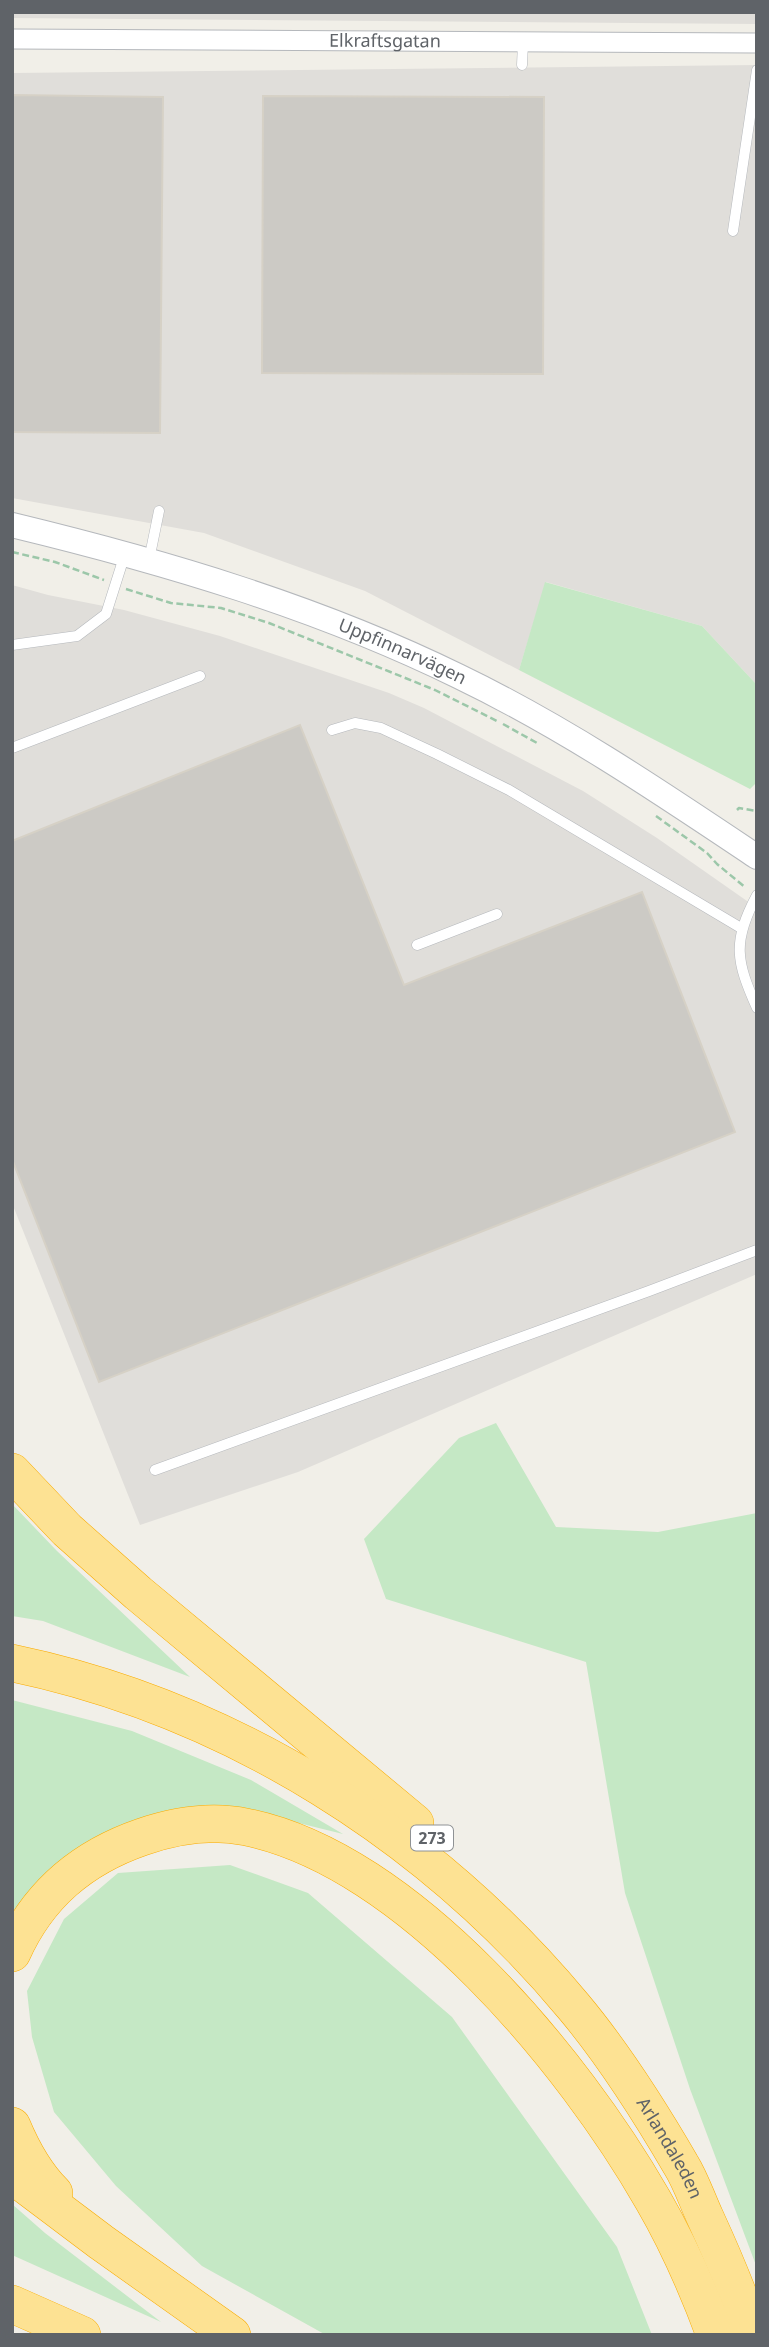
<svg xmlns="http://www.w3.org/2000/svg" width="769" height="2347" viewBox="0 0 769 2347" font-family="'Noto Sans',sans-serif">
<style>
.industrial{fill:#e0deda}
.green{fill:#c5e8c5}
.building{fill:#cccac5;stroke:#d6d1c6;stroke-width:2}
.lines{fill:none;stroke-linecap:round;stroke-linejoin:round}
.service-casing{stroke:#b5b8bc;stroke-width:11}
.minor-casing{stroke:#b5b8bc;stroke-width:21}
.tertiary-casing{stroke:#b5b8bc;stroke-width:26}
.motorway-casing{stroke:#f9ab00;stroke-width:38}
.path{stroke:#9cc7a9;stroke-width:2.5;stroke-dasharray:7 3.5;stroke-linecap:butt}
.service{stroke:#fff;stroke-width:10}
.minor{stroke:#fff;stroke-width:19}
.tertiary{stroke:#fff;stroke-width:24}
.motorway{stroke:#fde293;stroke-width:37}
.labels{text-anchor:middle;stroke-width:7;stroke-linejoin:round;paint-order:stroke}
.shield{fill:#fff;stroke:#8f9295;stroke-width:2}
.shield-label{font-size:16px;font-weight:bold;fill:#5f6368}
.street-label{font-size:18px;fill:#5f6368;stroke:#fff}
</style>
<rect width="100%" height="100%" fill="#f1efe8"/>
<!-- industrial -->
<path class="industrial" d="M12,12H757V24L12,18Z
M757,65V685L702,626L546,582L519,670L365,591L204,533L12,498V73Z
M12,585L48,595L124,610L220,636L389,693L424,708L583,791L657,838L757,908V1274L298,1472L140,1525L12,1203Z"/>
<!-- green -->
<path class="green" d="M545,582L702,626L757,685V782L750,789L519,670Z
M496,1423L556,1527L658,1532L757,1513V2268L690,2089L625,1893L586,1662L386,1599L364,1539L459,1438Z
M12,1504L57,1551L190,1677L43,1621L12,1616Z
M12,1700L132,1731L251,1780L343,1834L246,1810L186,1807L119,1826L60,1861L12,1912Z
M230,1865L308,1893L452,2017L617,2247L652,2335H326L202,2266L116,2186L54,2112L32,2037L27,1991L64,1919L118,1873Z
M12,2204L45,2233L161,2322L12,2255Z"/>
<!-- building -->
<path class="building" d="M12,95L163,97L160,433L12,432Z
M263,96L544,97L543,374L262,373Z
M300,725L404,985L642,892L735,1132L99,1382L12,1159V841Z"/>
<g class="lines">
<!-- service casing -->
<g class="service-casing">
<path id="service" d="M522,65L523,43
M733,231L757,70
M149,560L159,511
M12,645L77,636L106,614L125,554
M332,730L355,723L381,728L437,754L509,790L741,928
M12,748L200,676
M757,895C732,942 736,961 757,1008
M417,945L497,914
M155,1470L649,1291L757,1250"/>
</g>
<!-- minor casing -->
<g class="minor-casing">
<g id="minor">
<path id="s1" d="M12,39L757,43"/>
</g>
</g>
<!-- tertiary casing -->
<g class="tertiary-casing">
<g id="tertiary">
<path id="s2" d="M12,525C165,562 317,607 458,676C564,727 660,792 757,857"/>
</g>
</g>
<!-- motorway casing -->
<g class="motorway-casing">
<g id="motorway">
<path d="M12,1472L67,1530L138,1593L415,1823"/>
<path id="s3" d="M12,1663C232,1709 431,1835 574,2007C615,2056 649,2110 681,2165C691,2181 697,2200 705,2217C723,2256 739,2294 753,2335"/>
<path d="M12,1953C38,1895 81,1858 142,1837C174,1826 212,1820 246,1827C409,1860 574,2062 653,2200C678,2243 698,2289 715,2335"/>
<path d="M12,2126C22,2150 35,2174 54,2193"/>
<path d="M12,2175L101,2242L232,2335"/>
<path d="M12,2304L82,2335"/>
</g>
</g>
<!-- path -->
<path class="path" d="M12,552L55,562L104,580
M126,589L171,603L221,608L269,623L435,690L497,721
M503,724L537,743
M737,810L739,808L757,811
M656,816L707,853L717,864L746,888"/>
<!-- service -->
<use href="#service" class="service"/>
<!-- minor -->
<use href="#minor" class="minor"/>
<!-- tertiary -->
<use href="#tertiary" class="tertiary"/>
<!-- motorway -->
<use href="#motorway" class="motorway"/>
</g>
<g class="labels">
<!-- shield labels -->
<rect class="shield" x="411" y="1825.5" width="42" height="25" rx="5"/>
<g class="shield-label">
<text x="432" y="1844">273</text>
</g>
<!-- street labels -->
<g class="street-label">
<text dy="6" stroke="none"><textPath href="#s1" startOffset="373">Elkraftsgatan</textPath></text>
<text dy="6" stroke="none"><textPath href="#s2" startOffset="411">Uppfinnarvägen</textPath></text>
<text dy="6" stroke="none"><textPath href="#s3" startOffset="842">Arlandaleden</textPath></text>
</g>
</g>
<!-- border -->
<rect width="769" height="2347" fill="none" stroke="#5f6368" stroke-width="28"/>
</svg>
